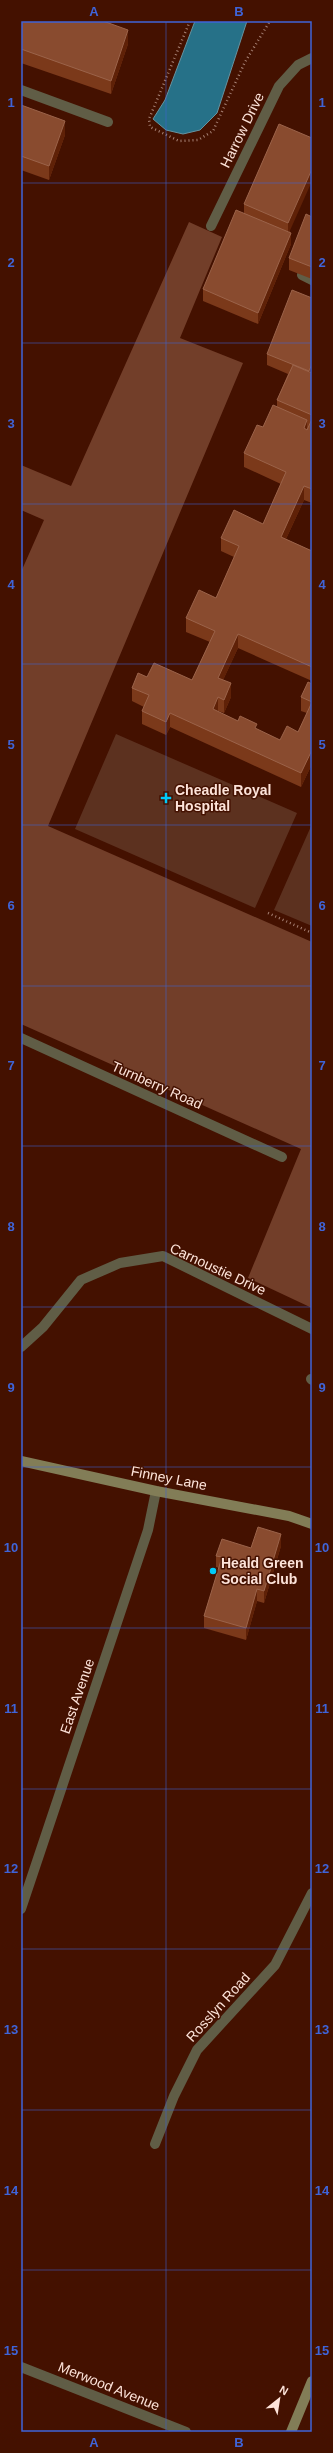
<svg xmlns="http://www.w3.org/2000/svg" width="333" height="2453" viewBox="0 0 333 2453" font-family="Arial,sans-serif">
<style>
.green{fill:#5c311f}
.forest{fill:#723e29}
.water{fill:#267188;stroke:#6693a0}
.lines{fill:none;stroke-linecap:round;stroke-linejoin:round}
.path{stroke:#a68073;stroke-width:2.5;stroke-dasharray:1 3;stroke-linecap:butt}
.lane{stroke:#605d46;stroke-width:10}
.street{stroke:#605d46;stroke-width:10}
.secondary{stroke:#827d57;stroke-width:10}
.wall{fill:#7b391a}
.shaded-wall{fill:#5f2107}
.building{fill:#894b2f;stroke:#9b634a}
.grid{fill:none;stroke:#3f64d8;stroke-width:1;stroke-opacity:0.55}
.poi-dot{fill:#00cbf9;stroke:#410;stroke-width:1.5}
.labels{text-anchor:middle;stroke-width:3;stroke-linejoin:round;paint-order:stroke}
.street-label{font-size:14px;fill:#fde3d9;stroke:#410}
.poi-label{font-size:14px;font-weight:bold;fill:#fde3d9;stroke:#410;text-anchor:start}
.neatline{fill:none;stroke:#3f64d8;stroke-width:1.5}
.grid-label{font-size:13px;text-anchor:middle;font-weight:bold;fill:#3f64d8}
</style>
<rect width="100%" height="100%" fill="#410"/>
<!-- green -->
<path class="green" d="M116,734L297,813L255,908L75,829Z
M312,824V926L274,910Z"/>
<!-- forest -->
<path class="forest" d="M189,222L222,237L180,338L243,363L48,826L312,942V1308L248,1278L301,1149L21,1024V572L44,520L21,510V465L71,486Z"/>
<!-- water -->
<path class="water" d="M195,21H247L217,113L200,130L183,134L166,130L153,119L165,100Z"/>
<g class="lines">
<!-- path -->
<path class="path" d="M190,21L149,119L150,127L179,141L198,140L213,131L245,62L270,21
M268,913L312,933"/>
<!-- lane -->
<path class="lane" d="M21,90L108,122
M302,275L312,280"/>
<!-- street -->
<path class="street" d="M211,226L279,86L298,65L312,58
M21,1038L282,1157
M21,1347L43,1327L81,1280L120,1263L163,1256L312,1329
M311,1379L312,1380
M21,1909L148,1530L156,1491
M155,2144L174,2096L197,2050L275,1965L312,1893
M21,2367L186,2432"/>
<!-- secondary -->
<path class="secondary" d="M21,1461L156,1491L289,1516L312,1524
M291,2432L312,2381"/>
</g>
<!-- wall -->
<path class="wall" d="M21,21L128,44L111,94L21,63Z
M21,105L65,135L49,180L21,170Z
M279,124L290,232L291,244L258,324L203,301V289L244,213V204Z
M312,217V279L289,270V258Z
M312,298V503L304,500L286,539L312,551V681L238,648L223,680L231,697L224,713L218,711V712L280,740L298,732L307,713L301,711V697L312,684V764L301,787L170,727L166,735L142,724V711L144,707L132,701V688L147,677L192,680L210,642L186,632V618L216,598L234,557L221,551V538L263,524L281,484L244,467V453L277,407V400L288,374L267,365V354Z
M281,1546L264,1603L257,1601L246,1640L204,1628V1616L219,1568L216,1567V1556L251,1548Z"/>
<!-- shaded-wall -->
<path class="shaded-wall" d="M128,30V44L111,94V81Z
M65,121V135L49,180V166Z
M312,169V181L288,235V223Z
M291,233V244L258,324V313Z
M312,364V375L309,382V371Z
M307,420V434L304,428Z
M304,486V500L281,550V537Z
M238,634V648L218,691V678Z
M231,683V697L224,713V700Z
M218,697V711L213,723V709Z
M170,713V727L166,735V722Z
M312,750V764L301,787V773Z
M281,1534V1546L264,1603V1591Z
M257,1589V1601L246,1640V1628Z"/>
<!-- building -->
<path class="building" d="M21,21H103L128,30L111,81L21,49Z
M21,105L65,121L49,166L21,156Z
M279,124L312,138V169L288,223L244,204Z
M236,210L291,233L258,313L203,289Z
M306,214L312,217V267L289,258Z
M292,290L312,298V364L309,371L267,354Z
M293,365L312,373V415L277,400Z
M273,405L307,420L304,428L307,430L312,419V489L304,486L281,537L312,551V667L238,634L218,678L231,683L224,700L218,697L213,709L238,721L240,716L257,724L255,728L280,740L287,726L298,732L312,702V750L301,773L170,713L166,722L142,711L149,695L132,688L138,673L147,677L154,663L192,680L215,631L186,618L199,590L216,598L239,546L221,538L234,510L263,524L286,472L244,453L257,425L263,427Z
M308,682L312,684V702L301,697Z
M258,1527L281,1534L264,1591L257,1589L246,1628L204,1616L222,1557L216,1556L222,1539L251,1548Z"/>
<!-- grid -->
<path class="grid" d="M166,21V2432M21,183H312M21,343H312M21,504H312M21,664H312M21,825H312M21,986H312M21,1146H312M21,1307H312M21,1467H312M21,1628H312M21,1789H312M21,1949H312M21,2110H312M21,2270H312"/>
<!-- markers -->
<g class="poi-dot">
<path d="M164 792h4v4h4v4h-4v4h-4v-4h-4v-4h4z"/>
<circle cx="213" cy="1571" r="4"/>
</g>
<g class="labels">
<!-- street labels -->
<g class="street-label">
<text transform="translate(242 130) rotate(-64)" y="5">Harrow Drive</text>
<text transform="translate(157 1085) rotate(24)" y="5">Turnberry Road</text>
<text transform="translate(218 1269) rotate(25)" y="5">Carnoustie Drive</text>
<text transform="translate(169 1478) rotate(11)" y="5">Finney Lane</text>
<text transform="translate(77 1696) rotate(-71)" y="5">East Avenue</text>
<text transform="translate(218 2007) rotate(-48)" y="5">Rosslyn Road</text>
<text transform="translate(109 2386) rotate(22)" y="5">Merwood Avenue</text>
</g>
<!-- poi labels -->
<g class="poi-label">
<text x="175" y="795">Cheadle Royal<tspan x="175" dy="16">Hospital</tspan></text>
<text x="221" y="1568">Heald Green<tspan x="221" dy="16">Social Club</tspan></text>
</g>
</g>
<!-- border -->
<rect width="333" height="2453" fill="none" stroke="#441100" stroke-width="44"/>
<!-- north arrow -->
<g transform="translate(279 2399) rotate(30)" stroke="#441100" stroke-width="3" paint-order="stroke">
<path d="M0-3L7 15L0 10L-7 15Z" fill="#fde3d9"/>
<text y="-6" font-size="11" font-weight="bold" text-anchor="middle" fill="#fde3d9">N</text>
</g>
<rect x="22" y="22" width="289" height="2409" class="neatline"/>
<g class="grid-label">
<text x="94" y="16">A</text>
<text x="239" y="16">B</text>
<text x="11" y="107">1</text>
<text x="322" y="107">1</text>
<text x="11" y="267">2</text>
<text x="322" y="267">2</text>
<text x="11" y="428">3</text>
<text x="322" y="428">3</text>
<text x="11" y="589">4</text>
<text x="322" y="589">4</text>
<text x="11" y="749">5</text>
<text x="322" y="749">5</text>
<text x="11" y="910">6</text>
<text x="322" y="910">6</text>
<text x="11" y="1070">7</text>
<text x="322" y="1070">7</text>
<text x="11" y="1231">8</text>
<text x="322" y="1231">8</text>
<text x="11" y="1392">9</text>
<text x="322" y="1392">9</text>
<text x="11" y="1552">10</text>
<text x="322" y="1552">10</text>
<text x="11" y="1713">11</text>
<text x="322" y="1713">11</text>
<text x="11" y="1873">12</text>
<text x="322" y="1873">12</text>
<text x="11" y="2034">13</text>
<text x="322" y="2034">13</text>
<text x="11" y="2195">14</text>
<text x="322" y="2195">14</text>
<text x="11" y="2355">15</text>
<text x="322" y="2355">15</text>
<text x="94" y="2447">A</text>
<text x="239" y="2447">B</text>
</g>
</svg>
